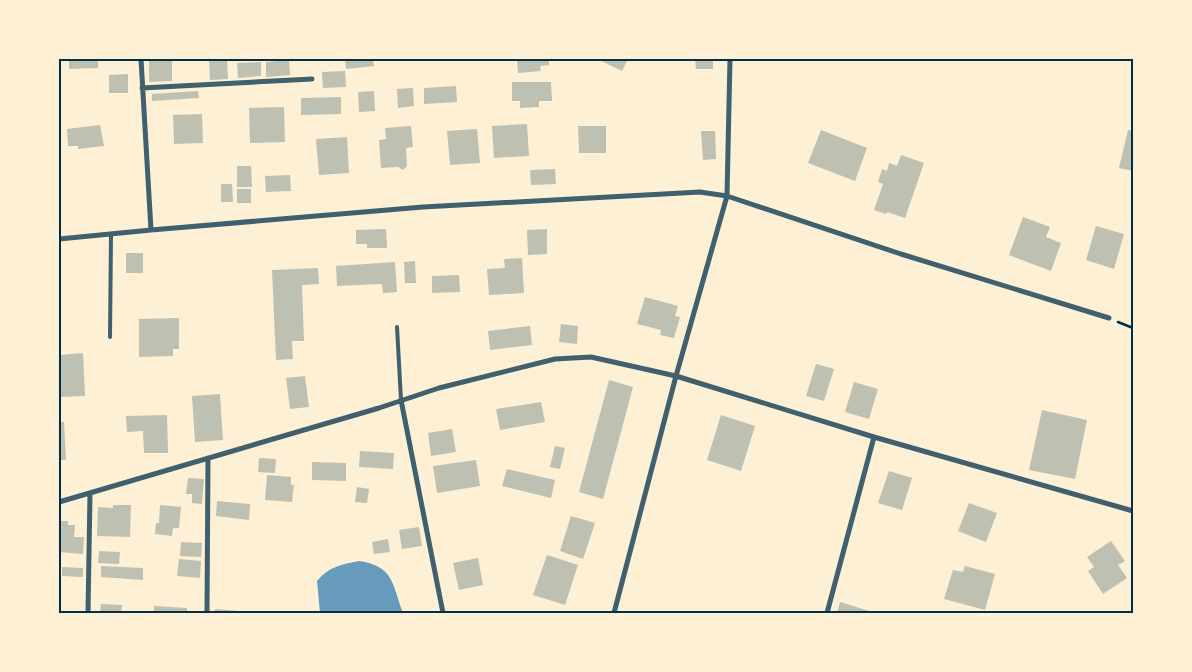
<svg xmlns="http://www.w3.org/2000/svg" width="1192" height="672" viewBox="0 0 1192 672" font-family="Raleway,sans-serif">
<style>
.water{fill:#669bbc}
.building{fill:#bec0b2}
.lines{fill:none;stroke-linecap:round;stroke-linejoin:round}
.path{stroke:#003049;stroke-width:2.5}
.service{stroke:#3f606c;stroke-width:4}
.minor{stroke:#3f606c;stroke-width:5}
.neatline{fill:none;stroke:#003049;stroke-width:2}
</style>
<rect width="100%" height="100%" fill="#fdf0d5"/>
<!-- water -->
<path class="water" d="M359,561C394,566 392,584 403,613H320L317,581C328,567 342,564 359,561Z"/>
<!-- building -->
<path class="building" d="M69,59H98V68L69,69Z
M227,59L228,79L210,80L209,60Z
M345,59H373L374,66L346,69Z
M517,59H549V65L540,66L541,71L518,73Z
M597,59H628L622,71Z
M695,59H713V69H696Z
M289,60L290,75L266,77V62Z
M149,61H172V81L149,82Z
M261,62V76L238,78L237,63Z
M345,71L346,87L323,88L322,72Z
M128,74V93H109V75Z
M512,82H551L552,101H539V107L520,108V101H512Z
M456,86L457,102L424,104V88Z
M413,88L414,106L398,108L397,89Z
M198,91L199,98L152,101V94Z
M374,91L375,111L359,112L358,92Z
M341,97V114L301,115V98Z
M284,107L285,142L250,143L249,108Z
M202,114L203,143L174,144L173,115Z
M527,124L529,156L494,158L492,126Z
M100,125L104,146L78,149V146H68L67,129Z
M411,126L413,147L406,148L407,166L403,170L398,167L381,168L379,140L386,139L385,128Z
M578,126H606V153H579Z
M477,129L480,163L450,165L447,131Z
M821,130L867,148L855,181L808,163Z
M1128,130L1133,131V171L1119,168Z
M701,131H715L716,159L703,160Z
M347,137L349,173L319,175L316,139Z
M901,155L924,163L905,218L887,212L886,214L874,210L883,184L878,182L882,169L887,171L889,163L897,166Z
M237,166H251L252,187H237Z
M555,169L556,184L531,185L530,170Z
M290,175L291,191L266,192L265,176Z
M221,184H232L233,202H221Z
M237,189H251V203H237Z
M1023,217L1050,227L1046,237L1061,243L1051,271L1009,255Z
M1096,226L1124,234L1114,269L1086,260Z
M386,229L387,248H367V244H356V230Z
M547,229V254L528,255L527,230Z
M126,253H143V273H126Z
M522,258L524,293L489,295L487,269L505,268L504,259Z
M415,261L416,283H405L404,262Z
M395,262L397,292L383,293L382,284L337,286L336,266Z
M318,268L319,284L302,285L304,341H292L293,359L276,360L272,270Z
M459,275L460,292L432,293V276Z
M645,297L678,306L675,316L680,317L674,338L660,335L661,330L637,324Z
M179,318V349H173V356L139,357V319Z
M561,324L578,326L577,344L559,342Z
M530,326L532,345L490,350L488,331Z
M83,353L85,396L59,397V355Z
M816,364L834,369L824,401L806,396Z
M305,376L309,407L290,409L286,378Z
M609,380L633,387L603,499L579,492Z
M854,382L878,389L869,419L845,412Z
M220,394L223,440L195,442L192,396Z
M541,402L545,422L500,430L496,409Z
M1042,410L1087,420L1075,479L1029,470Z
M167,415L168,453H144L143,431L127,432L126,416Z
M721,415L755,426L741,471L707,460Z
M59,422H64L66,460H59Z
M452,429L456,452L431,456L428,433Z
M555,446L565,448L560,469L550,467Z
M360,451L394,453L393,469L359,467Z
M259,458L276,459L275,473L258,472Z
M476,460L480,486L437,493L433,466Z
M312,462L346,463V481L312,480Z
M507,469L555,480L551,498L502,486Z
M889,471L912,478L902,510L878,503Z
M267,475L291,477V485H294L292,502L265,500Z
M188,478L204,479L202,504L192,503V494H186Z
M357,487L369,489L367,503L355,502Z
M217,501L250,504L249,520L216,516Z
M969,503L997,513L986,542L958,531Z
M113,505H131L130,537L97,536L98,507L113,508Z
M160,505L181,507L179,528H173L172,536L155,534L156,523H159Z
M571,516L595,523L583,559L560,551Z
M59,521H68V525H75L74,537H84L83,554L59,552Z
M419,527L422,546L402,549L399,530Z
M388,539L390,552L374,554L372,542Z
M1111,541L1125,561L1118,565L1127,578L1103,594L1088,571L1094,567L1087,557Z
M181,542L202,543L201,557L180,556Z
M99,551L120,552L119,564L98,563Z
M547,555L578,565L565,605L533,595Z
M478,558L483,585L459,590L453,563Z
M179,559L201,561L200,578L177,576Z
M101,566L143,568V580L101,577Z
M965,566L995,574L985,610L944,599L953,570L963,572Z
M62,567L83,568V577L62,576Z
M840,602L876,613H837Z
M101,604L122,605L121,613H100Z
M154,606L187,608V613H154Z
M215,609L238,611V613H215Z"/>
<g class="lines">
<!-- path -->
<path class="path" d="M1118,322L1133,328"/>
<!-- service -->
<path class="service" d="M397,327L401,400
M110,337L111,234"/>
<!-- minor -->
<path class="minor" d="M141,59L151,230
M142,88L312,79
M59,239L151,230L423,207L700,192L727,196L901,254L1109,318
M401,400L443,613
M59,502L379,408L439,388L555,359L591,357L676,376L874,437L1133,511
M88,613L90,493
M207,613L208,458
M614,613L676,376L727,196L730,59
M827,613L874,437"/>
</g>
<!-- border -->
<rect width="1192" height="672" fill="none" stroke="#fdf0d5" stroke-width="120"/>
<rect x="60" y="60" width="1072" height="552" class="neatline"/>
</svg>
